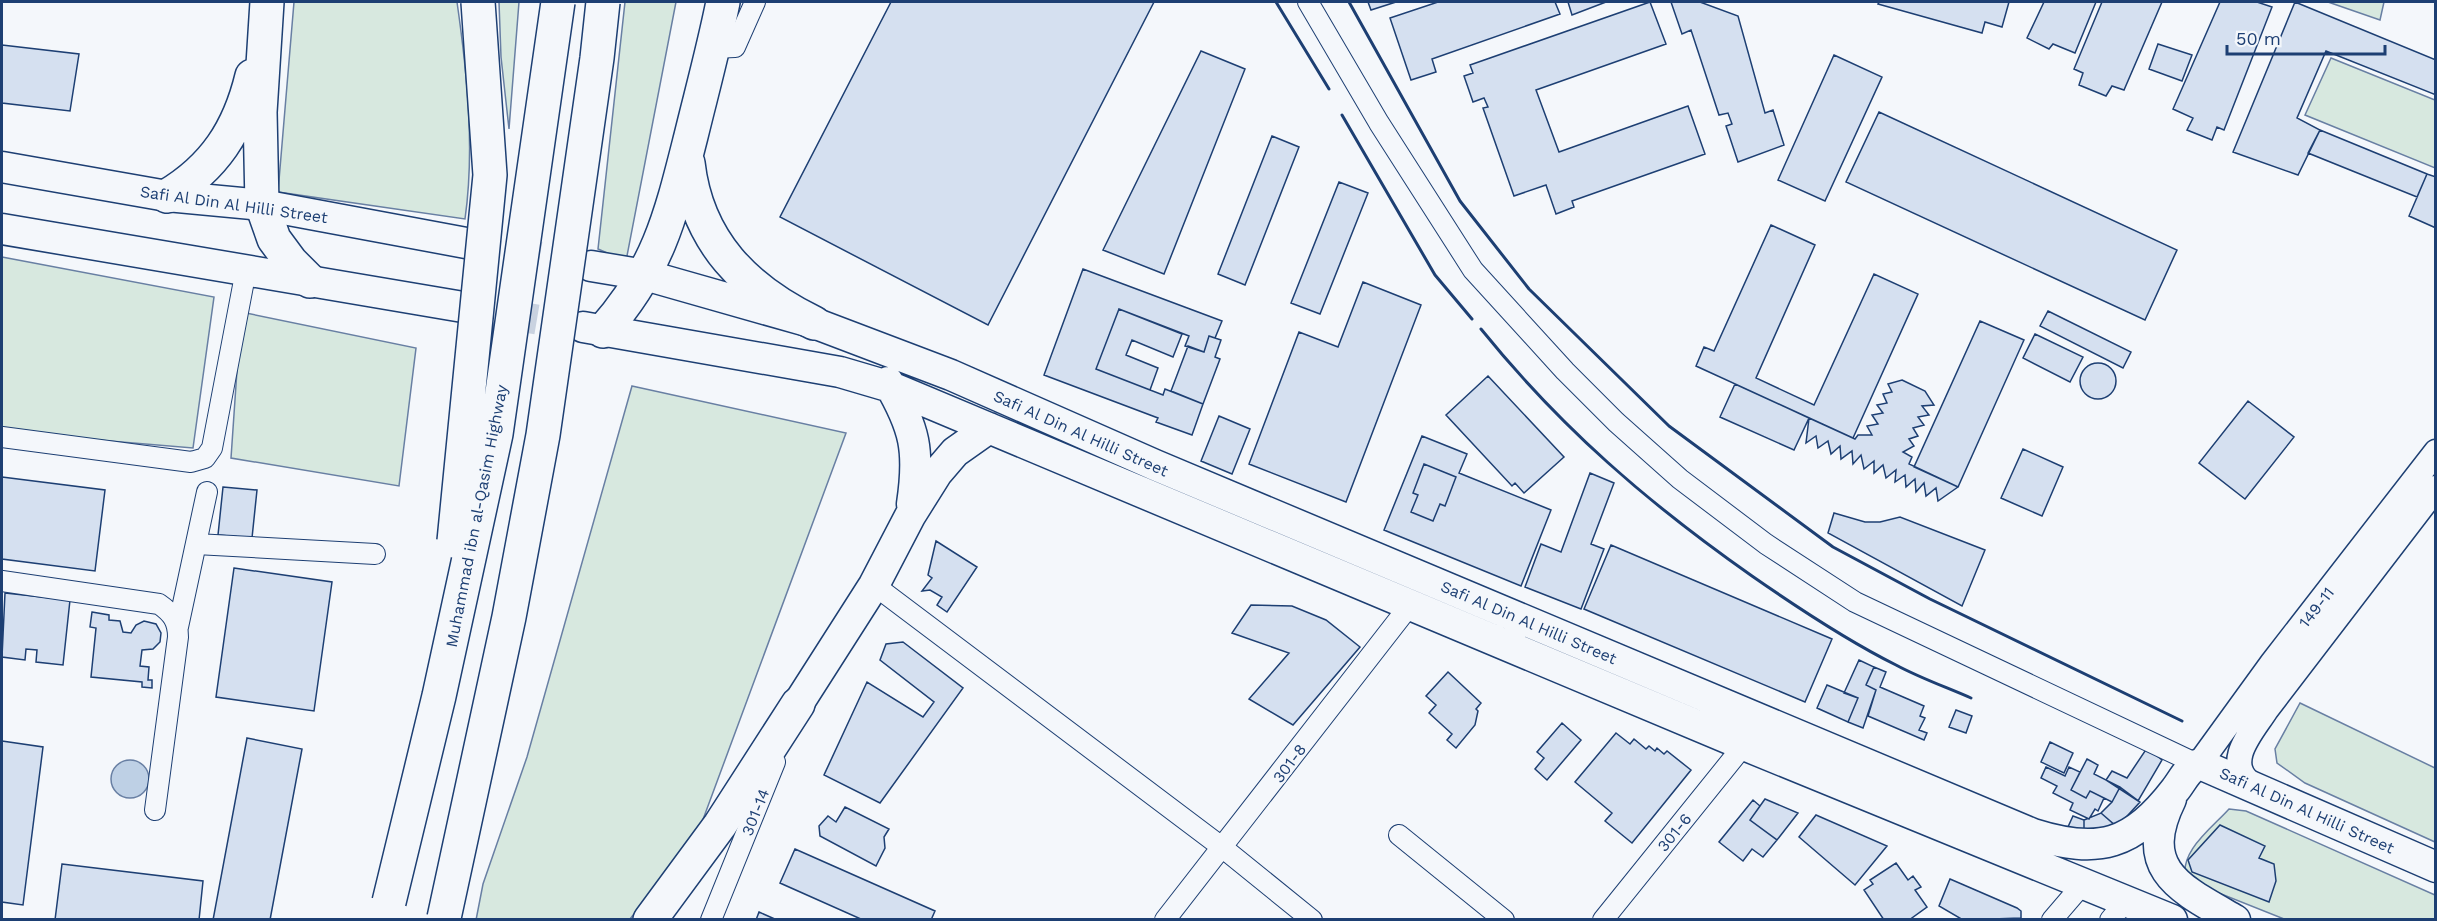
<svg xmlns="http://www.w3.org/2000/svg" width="2437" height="921" viewBox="0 0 2437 921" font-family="'Work Sans',sans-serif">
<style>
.green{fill:#d7e8df;stroke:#687fa3;stroke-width:1.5}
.water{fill:#bed0e5;stroke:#687fa3;stroke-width:1.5}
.building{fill:#d5e0f0;stroke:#1d3f73;stroke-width:1.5}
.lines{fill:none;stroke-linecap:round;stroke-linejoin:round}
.primary-tunnel{stroke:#c9d2e0;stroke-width:30;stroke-dasharray:30 15;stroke-linecap:butt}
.minor-casing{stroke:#1d3f73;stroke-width:22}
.tertiary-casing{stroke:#1d3f73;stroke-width:27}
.primary-casing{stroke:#1d3f73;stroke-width:33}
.motorway-casing{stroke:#1d3f73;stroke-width:36}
.minor{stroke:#f4f7fb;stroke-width:20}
.tertiary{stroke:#f4f7fb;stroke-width:24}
.primary{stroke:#f4f7fb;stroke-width:30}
.motorway{stroke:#f4f7fb;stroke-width:33}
.motorway-bridge-casing{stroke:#1d3f73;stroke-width:36;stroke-linecap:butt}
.motorway-bridge{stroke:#f4f7fb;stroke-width:33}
.wall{stroke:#1d3f73;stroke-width:3}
.labels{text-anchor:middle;stroke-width:4.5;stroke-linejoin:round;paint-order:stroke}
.street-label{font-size:16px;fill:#1d3f73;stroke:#f4f7fb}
</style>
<rect width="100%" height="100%" fill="#f4f7fb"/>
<!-- green -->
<path class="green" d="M294,2H457C467,72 475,148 465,219L278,192Z
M499,2H519L509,129L501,57Z
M625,2H676L626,261L598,249Z
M2328,2H2384L2380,20Z
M2331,58L2435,100V168L2305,115Z
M2,257L214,297L193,448L2,432Z
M241,312L416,348L399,486L231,458Z
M632,386L846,433L698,833L630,919L476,920L483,884L527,757Z
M2300,703L2435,768V842L2305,783L2277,763L2275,749Z
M2229,809L2246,811L2435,895V919H2284L2186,880C2178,852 2212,828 2229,809Z"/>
<!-- water -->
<path class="water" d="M111 779a19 19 0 1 1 38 0a19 19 0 1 1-38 0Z"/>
<!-- building -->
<path class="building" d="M891,2H1154L988,325L780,217Z
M1368,2H1396L1371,10Z
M1438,2H1555L1560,14L1432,59L1436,72L1411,80L1390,18Z
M1568,2H1606L1572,15Z
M1650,2L1666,44L1536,90L1559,152L1688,106L1705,154L1572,201L1574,207L1556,214L1546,185L1514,196L1483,108L1488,107L1484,98L1473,102L1464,76L1473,73L1470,65Z
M1671,2H1700L1738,16L1765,113L1773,110L1784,145L1738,162L1726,126L1732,124L1728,113L1719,115L1691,30L1682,34Z
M1879,2H2009L2002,27L1985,22L1982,33L1878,4Z
M2044,2H2096L2075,53L2053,44L2049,49L2027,38Z
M2102,2H2162L2124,90L2112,86L2106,96L2079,85L2083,73L2074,69Z
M2220,2H2257L2272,7L2224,130L2217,127L2212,140L2187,130L2193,118L2173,109Z
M2295,2L2436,60V95L2326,51L2297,118L2320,130L2298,175L2233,152Z
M2158,44L2192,55L2182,81L2149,69Z
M2,45L79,54L70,111L2,103Z
M1201,51L1245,69L1164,274L1103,250Z
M1834,55L1882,77L1825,201L1778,180Z
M1879,112L2177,250L2145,320L1846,182Z
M2320,130L2427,174L2417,197L2308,153Z
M1272,136L1299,147L1245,285L1218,274Z
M2427,174L2436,177V228L2409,216Z
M1339,182L1368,193L1320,314L1291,303Z
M1771,225L1815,245L1756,378L1814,405L1874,274L1918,294L1853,438L1696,366L1704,347L1714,351Z
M1083,269L1222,321L1215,338L1209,336L1204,352L1185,346L1189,336L1119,309L1096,369L1163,395L1165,389L1203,404L1192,435L1156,422L1158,418L1044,375Z
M1363,282L1421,305L1346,502L1249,464L1299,332L1338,347Z
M1119,309L1182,334L1173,357L1132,340L1126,355L1158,368L1150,390L1096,369Z
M2048,311L2131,352L2123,368L2040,326Z
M1980,321L2024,340L1958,487L1914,467Z
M2035,334L2083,357L2070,382L2023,358Z
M1209,336L1221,340L1215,357L1220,359L1203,404L1171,391L1188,346L1204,352Z
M2080 381a18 18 0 1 1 36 0a18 18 0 1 1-36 0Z
M1488,376L1564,457L1524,493L1515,483L1512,486L1446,415Z
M1902,380L1925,391L1934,405L1922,406L1929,415L1918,417L1924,425L1913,428L1918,436L1909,439L1914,446L1903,452L1912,457L1909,464L1958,487L1938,501L1936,488L1926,496L1924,483L1916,492L1915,479L1906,487L1905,475L1895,482L1896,470L1886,478L1883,465L1874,473V461L1864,469L1861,455L1853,464L1852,451L1841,459L1840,446L1831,454L1828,441L1818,448L1816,436L1806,443L1809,418L1855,439L1858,435H1872L1867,426L1878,424L1872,415L1883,413L1877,405L1887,403L1883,394L1892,392L1888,384Z
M1735,384L1809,418L1794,450L1720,417Z
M2248,401L2294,437L2245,499L2199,463Z
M1219,416L1250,429L1232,474L1201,461Z
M1422,436L1467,454L1459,473L1551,510L1521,586L1384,530Z
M2023,449L2063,467L2042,516L2001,498Z
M1424,464L1456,477L1445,506L1440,504L1433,521L1411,512L1418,495L1413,493Z
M1590,473L1614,483L1591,544L1604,549L1581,609L1525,587L1541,544L1561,552Z
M2,477L105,490L95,571L2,559Z
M223,487L257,490L252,538L218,535Z
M1834,513L1865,522H1880L1900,517L1985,550L1962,606L1828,533Z
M936,541L977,567L947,612L937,605L942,597L930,590L922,591L932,578L928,575Z
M1611,545L1832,639L1805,702L1584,609Z
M234,568L332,582L314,711L216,697Z
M5,593L70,600L63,665L36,662L37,650L26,649L25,660L2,657Z
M1251,605L1292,606L1326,620L1360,647L1293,725L1249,699L1289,653L1232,633Z
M92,612L109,615V620L120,621L123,632L131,633L136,625L144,621L156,624L161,633L160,642L153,649L142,650L140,666L149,667L148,680H152V688L142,687V682L91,677L96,628L90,627Z
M903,642L963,688L880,803L824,775L867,682L923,717L934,702L880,660L886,644Z
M1859,660L1874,667L1866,685L1876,690L1863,728L1848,722L1858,698L1844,693Z
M1874,667L1886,672L1880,687L1924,706L1920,716L1925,718L1919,730L1927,733L1924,740L1868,716L1876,690L1866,685Z
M1448,672L1481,703L1476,709L1478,711L1475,725L1456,748L1447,740L1452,734L1429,713L1436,705L1426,696Z
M1827,685L1858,698L1848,722L1817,708Z
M1956,710L1972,716L1966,733L1949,727Z
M1562,723L1581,740L1547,780L1535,769L1544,758L1537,752Z
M1616,733L1630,744L1634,739L1646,749L1649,746L1655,751L1657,748L1664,754L1667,751L1691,770L1632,843L1605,821L1612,813L1575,782Z
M247,738L302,749L270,920H213Z
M2,741L43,747L23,905L2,902Z
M2050,742L2073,753L2064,773L2041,762Z
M2147,748L2162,760L2138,801L2106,780L2112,771L2127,778Z
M2087,759L2098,765L2094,774L2120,787L2112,802L2090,791L2086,798L2071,790Z
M2046,767L2065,776L2069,767L2080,772L2071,790L2086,798L2090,791L2104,798L2098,811L2095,809L2089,819L2070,810L2073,803L2053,793L2057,786L2041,778Z
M2120,787L2140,802L2117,827L2101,813L2112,802Z
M1765,799L1798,813L1777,840L1750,820Z
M1753,800L1760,806L1750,820L1777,840L1763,857L1752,849L1743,861L1719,842Z
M845,807L889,829L884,837L885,848L876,866L820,836L819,826L828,816L836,822Z
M2101,813L2117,827L2084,836V820Z
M1816,815L1887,846L1855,885L1799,837Z
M2073,816L2084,820V836L2067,829Z
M2220,825L2265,846L2259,858L2274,864L2276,881L2269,902L2192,872L2188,860Z
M795,849L935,911L931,920H863L780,883Z
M1896,863L1908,880L1913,876L1921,887L1915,890L1927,907L1909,920H1884L1864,890L1873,884L1870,880Z
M62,864L203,881L199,920H55Z
M1950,879L2017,908L2021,911V918L1963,920L1939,906Z
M759,912L777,920H756Z"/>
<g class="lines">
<!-- primary-tunnel -->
<path class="primary-tunnel" d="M466,243L591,266
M463,307L581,327"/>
<!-- minor casing -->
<g class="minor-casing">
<path id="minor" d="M1308,2L1379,123L1473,270L1565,371L1616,422L1680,479L1766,544L1855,602L2197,764
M713,48L735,47L755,2
M2,437L191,462L205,458L212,448L246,270
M196,544L375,554
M2,581L159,604C172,613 178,621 178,637L155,810
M874,585L1223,848L1312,920
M178,627L207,492
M1399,835L1504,920
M711,920L775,762
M1165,920L1410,605
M1603,920L1744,745
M2052,920L2082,885
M2110,920L2125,902"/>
</g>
<!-- tertiary casing -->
<g class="tertiary-casing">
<path id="tertiary" d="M2199,764L2273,662L2436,452
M2251,784C2223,762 2252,732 2266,710L2436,488"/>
</g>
<!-- primary casing -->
<g class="primary-casing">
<path id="primary" d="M2,167L167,196L262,205L466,243
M2,229L463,307
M591,266L645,275L814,323L951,375L1155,465L2033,834C2099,855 2133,845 2175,790C2183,780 2188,767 2200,764L2436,867
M583,327L840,372L891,387L1744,745L2172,920
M888,382C915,428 920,451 912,504
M798,704L874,585L910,516L937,473L955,452L989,428
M2171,799C2136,870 2181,889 2235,920"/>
</g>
<!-- motorway casing -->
<g class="motorway-casing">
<path id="motorway" d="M267,2L260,112L262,205L274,239L291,262L310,281
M688,163C697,242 746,290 814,323
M167,196C214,168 239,130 252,76
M603,331C659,268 671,215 691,136C702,91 714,47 723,2
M650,920L720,825L798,704"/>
</g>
<!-- minor -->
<use href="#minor" class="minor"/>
<!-- tertiary -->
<use href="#tertiary" class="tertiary"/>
<!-- primary -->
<use href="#primary" class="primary"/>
<!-- motorway -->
<use href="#motorway" class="motorway"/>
<!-- motorway-bridge casing -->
<g class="motorway-bridge-casing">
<path id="motorway-bridge" d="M454,541L490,175L478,2
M389,902L439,696L496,434L558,2
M444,918L509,617L543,435L597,58L603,2"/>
</g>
<!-- motorway-bridge -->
<use href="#motorway-bridge" class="motorway-bridge"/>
<!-- wall -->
<path class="wall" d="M1276,2L1329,89
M1349,2L1460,201L1529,289L1669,426L1833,547L1930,599L2182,721
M1342,115L1435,275L1472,319
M1481,329C1561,428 1648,503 1752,576C1798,608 1846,640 1896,665C1920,678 1946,687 1971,698"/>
</g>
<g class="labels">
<!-- street labels -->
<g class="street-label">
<text transform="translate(234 204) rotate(8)" y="6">Safi Al Din Al Hilli Street</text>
<text transform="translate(1081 433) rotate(24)" y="6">Safi Al Din Al Hilli Street</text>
<text transform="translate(476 516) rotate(-79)" y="6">Muhammad ibn al-Qasim Highway</text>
<text transform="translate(2316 607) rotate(-52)" y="6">149-11</text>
<text transform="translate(1529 622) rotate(23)" y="6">Safi Al Din Al Hilli Street</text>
<text transform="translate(1289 763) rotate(-53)" y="6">301-8</text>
<text transform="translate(2307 810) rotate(24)" y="6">Safi Al Din Al Hilli Street</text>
<text transform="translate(755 812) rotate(-68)" y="6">301-14</text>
<text transform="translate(1674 832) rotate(-51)" y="6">301-6</text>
</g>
</g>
<!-- border -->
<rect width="2437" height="921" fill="none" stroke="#1d3f73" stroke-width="6"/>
<!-- scale -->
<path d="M2227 45v9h158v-9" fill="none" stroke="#1d3f73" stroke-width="3"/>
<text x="2236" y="45" font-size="18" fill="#1d3f73" stroke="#f4f7fb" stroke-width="4.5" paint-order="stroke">50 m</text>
</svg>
